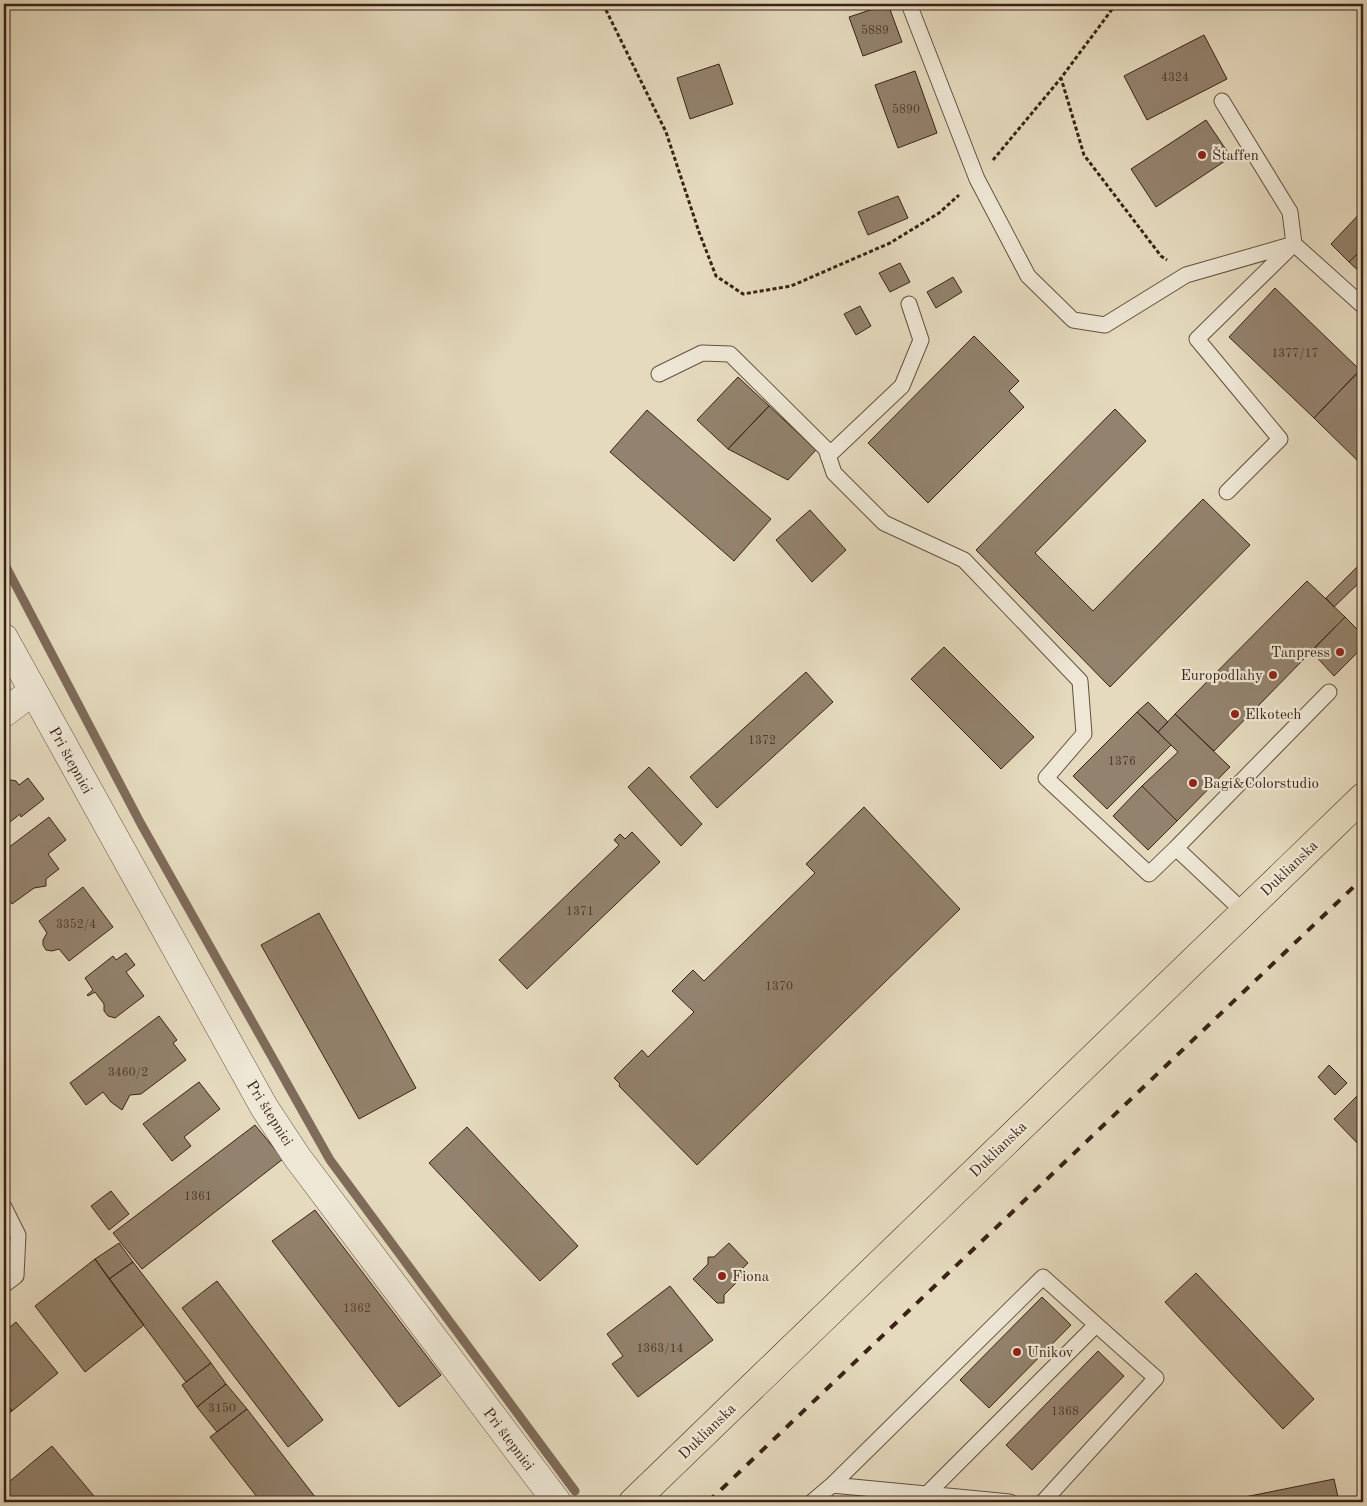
<svg xmlns="http://www.w3.org/2000/svg" width="1367" height="1506" viewBox="0 0 1367 1506" font-family="'Old Standard TT',serif">
<style>
.lines{fill:none;stroke-linecap:round;stroke-linejoin:round}
.stream{stroke:#7e6b59;stroke-width:9}
.building{fill:#93826d;stroke:#3a2216}
.lane-casing{stroke:#655040;stroke-width:17}
.street-casing{stroke:#655040;stroke-width:29}
.primary-casing{stroke:#3a2216;stroke-width:29}
.path{stroke:#3a2216;stroke-width:3;stroke-dasharray:4 2.5;stroke-linecap:butt}
.lane{stroke:#eee7d5;stroke-width:15}
.street{stroke:#eee7d5;stroke-width:28}
.primary{stroke:#e5dabe;stroke-width:28}
.rail{stroke:#3a2216;stroke-width:4;stroke-dasharray:9 9;stroke-linecap:butt}
.poi-dot{fill:#8f2418;stroke:#eee7d5;stroke-width:2}
.labels{text-anchor:middle;stroke-width:4.5;stroke-linejoin:round;paint-order:stroke}
.number-label{font-size:12px;fill:#503a2c}
.poi-label{font-size:15px;fill:#3a2216;stroke:#eee7d5;text-anchor:start}
.street-label{font-size:15px;fill:#3a2216;stroke:#eee7d5}
</style>
<rect width="100%" height="100%" fill="#e5dabe"/>
<filter id="stains"><feTurbulence type="fractalNoise" baseFrequency=".004" numOctaves="4"/><feColorMatrix values="0 0 0 0 .2 0 0 0 0 .09 0 0 0 0 .02 0 0 0 .5 -.17"/></filter>
<radialGradient id="worn" r=".72"><stop offset=".6" stop-color="#630" stop-opacity="0"/><stop offset="1" stop-color="#630" stop-opacity=".3"/></radialGradient>
<g class="lines">
<!-- stream -->
<path class="stream" d="M4,563L141,824L330,1160L575,1491"/>
</g>
<!-- building -->
<path class="building" d="M888,4L902,42L863,56L849,17Z
M1204,35L1227,79L1147,120L1124,76Z
M719,64L733,104L690,119L677,78Z
M915,71L937,133L898,148L875,85Z
M1206,120L1231,157L1156,207L1131,169Z
M898,196L908,218L868,235L858,212Z
M1363,210V248L1349,262L1331,244Z
M1363,248V275L1349,262Z
M900,263L910,282L890,292L879,273Z
M953,277L962,292L936,308L927,292Z
M1275,288L1360,370L1314,418L1229,337Z
M860,306L871,326L856,335L844,314Z
M974,336L1019,381L1009,391L1024,407L928,503L868,443Z
M1360,370L1363,373V466L1314,418Z
M738,377L769,406L728,449L697,420Z
M769,406L816,450L788,480L728,449Z
M1115,409L1146,441L1035,553L1093,611L1203,499L1250,545L1110,687L976,550Z
M647,410L771,519L734,561L610,452Z
M810,510L846,550L812,582L776,540Z
M1363,561V579L1334,607L1326,598Z
M1307,581L1345,617L1214,751L1175,714Z
M1345,617L1363,635V654L1360,650L1334,676L1311,651Z
M944,647L1034,737L1001,769L911,679Z
M806,672L833,702L717,808L690,777Z
M1148,702L1168,722L1158,732L1137,712Z
M1137,712L1171,745L1107,809L1073,776Z
M1175,714L1230,767L1177,821L1142,786L1178,752L1158,732Z
M649,767L702,824L681,846L628,787Z
M28,778L44,799L21,817L20,814L4,827V781L6,779L16,781L19,785Z
M1142,786L1177,821L1148,850L1113,816Z
M864,807L960,909L697,1165L619,1086L620,1084L614,1078L642,1050L648,1057L694,1012L672,991L693,970L704,981L815,873L806,864Z
M49,817L66,840L48,854L59,869L46,879V886L34,888L12,904L4,894V851Z
M632,832L660,862L527,989L499,960L619,845L614,840L620,834L625,839Z
M83,887L113,927L69,961L59,949L52,951L46,950L43,945V940L47,933L39,921Z
M319,913L416,1088L359,1119L261,945Z
M126,953L135,965L126,972L144,996L115,1018L108,1016L104,1011V1004L95,992L88,996L87,995L93,990L85,978L113,956L116,960Z
M159,1016L177,1040L173,1043L186,1060L141,1094L130,1095L122,1110L111,1102L103,1092L86,1105L70,1083Z
M1329,1065L1347,1083L1335,1095L1318,1077Z
M199,1082L220,1109L184,1137L191,1146L172,1161L143,1124Z
M1363,1090V1149L1334,1119Z
M255,1125L283,1159L142,1269L113,1233Z
M467,1127L578,1246L540,1281L429,1163Z
M111,1191L129,1214L109,1230L91,1206Z
M315,1210L441,1375L399,1407L272,1241Z
M119,1243L133,1262L109,1279L95,1259Z
M729,1243L748,1263L742,1269L746,1273L724,1295V1303H717L693,1279L708,1264V1257H714Z
M95,1259L144,1325L85,1372L35,1306Z
M133,1262L211,1363L186,1382L109,1279Z
M1196,1273L1314,1399L1283,1429L1165,1302Z
M217,1281L323,1420L288,1447L182,1308Z
M670,1286L713,1340L638,1397L612,1364L623,1356L607,1334Z
M1042,1297L1071,1325L989,1408L960,1380Z
M16,1322L58,1373L12,1411L4,1400V1332Z
M1098,1351L1124,1376L1032,1470L1006,1445Z
M211,1363L226,1384L197,1407L182,1385Z
M226,1384L247,1409L217,1432L197,1407Z
M4,1400L12,1411L4,1418Z
M247,1409L319,1502H261L210,1437Z
M52,1446L99,1502H12L4,1492V1486Z
M1334,1479L1339,1502H1220Z"/>
<g class="lines">
<!-- lane casing -->
<g class="lane-casing">
<path id="lane" d="M909,4L977,179L1028,276L1073,320L1105,325L1186,275L1294,244
M1222,101L1290,212L1294,244
M1294,244L1363,306
M659,374L702,353L730,354L826,449L834,473L884,523L964,560L1080,681L1084,734L1046,778L1149,874L1176,848L1244,912
M828,456L902,386L921,340L909,304
M1227,492L1280,439L1197,339L1293,245
M1176,848L1329,692
M4,1207L18,1235L16,1276L4,1285
M832,1485L1010,1502
M927,1494L1096,1325
M812,1502L832,1485L1043,1277L1156,1378L1043,1502"/>
</g>
<!-- street casing -->
<g class="street-casing">
<path id="street" d="M4,638L264,1107L297,1157L557,1502
M4,713L33,691"/>
</g>
<!-- primary casing -->
<g class="primary-casing">
<path id="primary" d="M633,1502L1363,797"/>
</g>
<!-- path -->
<path class="path" d="M603,4L666,132L699,232L716,276L743,294L791,286L890,243L939,213L959,195
M1116,4L1061,78L1084,155L1161,256L1167,260
M993,160L1061,78"/>
<!-- lane -->
<use href="#lane" class="lane"/>
<!-- street -->
<use href="#street" class="street"/>
<!-- primary -->
<use href="#primary" class="primary"/>
<!-- rail -->
<path class="rail" d="M708,1502L1363,878"/>
</g>
<!-- markers -->
<g class="poi-dot">
<circle cx="1202" cy="155" r="5"/>
<circle cx="1340" cy="652" r="5"/>
<circle cx="1273" cy="675" r="5"/>
<circle cx="1235" cy="714" r="5"/>
<circle cx="1193" cy="783" r="5"/>
<circle cx="722" cy="1276" r="5"/>
<circle cx="1017" cy="1352" r="5"/>
</g>
<g class="labels">
<!-- number labels -->
<g class="number-label">
<text x="875" y="34">5889</text>
<text x="1175" y="81">4324</text>
<text x="906" y="113">5890</text>
<text x="1295" y="357">1377/17</text>
<text x="762" y="744">1372</text>
<text x="1122" y="765">1376</text>
<text x="580" y="915">1371</text>
<text x="76" y="928">3352/4</text>
<text x="779" y="990">1370</text>
<text x="128" y="1076">3460/2</text>
<text x="198" y="1200">1361</text>
<text x="357" y="1312">1362</text>
<text x="660" y="1352">1363/14</text>
<text x="222" y="1412">3150</text>
<text x="1065" y="1415">1368</text>
</g>
<!-- poi labels -->
<g class="poi-label">
<text x="1212" y="160">Štaffen</text>
<text x="1330" y="657" text-anchor="end">Tanpress</text>
<text x="1263" y="680" text-anchor="end">Europodlahy</text>
<text x="1245" y="719">Elkotech</text>
<text x="1203" y="788">Bagi&amp;Colorstudio</text>
<text x="732" y="1281">Fiona</text>
<text x="1027" y="1357">Unikov</text>
</g>
<!-- street labels -->
<g class="street-label">
<text transform="translate(71 760) rotate(61)" y="5">Pri štepnici</text>
<text transform="translate(1289 868) rotate(-44)" y="5">Duklianska</text>
<text transform="translate(270 1113) rotate(58)" y="5">Pri štepnici</text>
<text transform="translate(998 1149) rotate(-44)" y="5">Duklianska</text>
<text transform="translate(707 1431) rotate(-44)" y="5">Duklianska</text>
<text transform="translate(509 1439) rotate(53)" y="5">Pri štepnici</text>
</g>
</g>
<!-- margin -->
<rect width="1367" height="1506" fill="none" stroke="#e5dabe" stroke-width="20"/>
<rect x="5" y="5" width="1357" height="1496" fill="none" stroke="#3a2216" stroke-width="2.5"/>
<rect x="10" y="10" width="1347" height="1486" fill="none" stroke="#3a2216"/>
<rect width="100%" height="100%" filter="url(#stains)"/>
<rect width="100%" height="100%" fill="url(#worn)"/>
</svg>
